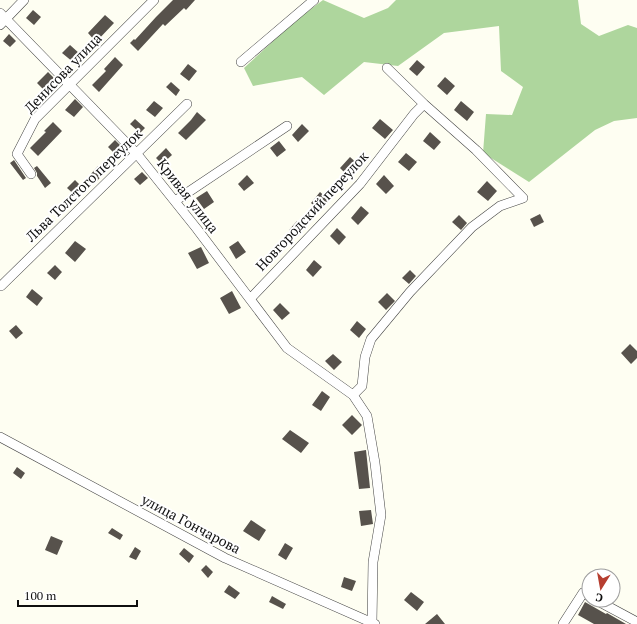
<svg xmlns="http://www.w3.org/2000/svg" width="637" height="624" viewBox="0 0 637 624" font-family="'PT Serif',serif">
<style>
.forest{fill:#aed69d}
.building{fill:#57524c}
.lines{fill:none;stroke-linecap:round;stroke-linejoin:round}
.minor-casing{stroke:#424242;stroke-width:10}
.minor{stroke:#fff;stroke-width:9}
.labels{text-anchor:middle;stroke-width:4;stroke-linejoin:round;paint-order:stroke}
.street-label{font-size:14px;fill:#0f0f0f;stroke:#fff}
</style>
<rect width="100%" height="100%" fill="#fefef2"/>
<!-- forest -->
<path class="forest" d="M323,0L364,18L388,8L396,0H578L581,24L599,36L628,25L637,28V118L614,121L595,130L529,182L483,153L486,114L512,115L523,87L501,71L499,26L444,33L398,66L364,62L324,95L302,77L253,86L244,68L295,21Z"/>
<!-- building -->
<path class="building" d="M173,0H195L186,10L184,8L165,26L163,24L138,51L130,43L134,39L135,40L156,17Z
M33,10L41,17L34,25L26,18Z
M105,15L114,23L96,42L88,33Z
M9,34L16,41L10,47L3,41Z
M70,45L80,54L73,62L62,53Z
M115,57L123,65L99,92L92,85L106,71L104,69Z
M417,60L425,67L417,76L409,69Z
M188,64L197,71L189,81L180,74Z
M48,72L57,81L46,92L37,83Z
M445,77L455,86L447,95L437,86Z
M171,82L180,90L176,96L166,87Z
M75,99L83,107L74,117L65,110Z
M154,101L163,108L155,117L146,110Z
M461,101L474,112L467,121L454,110Z
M197,112L206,120L186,140L178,133L191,120Z
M135,119L145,128L140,133L130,124Z
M380,119L393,130L385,139L372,128Z
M53,122L62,131L38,156L30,148L46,132L44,131Z
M302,124L309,131L298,142L292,135Z
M430,132L441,142L434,150L423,141Z
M115,140L126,151L119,158L108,147Z
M279,141L286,150L277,157L270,148Z
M166,148L172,155L162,164L156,158Z
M406,153L417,162L409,171L398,162Z
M350,157L359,165L348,176L340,168Z
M14,160L26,178L23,180L10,163Z
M37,166L51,183L45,188L37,176V173L34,168Z
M98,166L105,172L97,181L90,175Z
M142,172L148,178L140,185L134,179Z
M247,175L254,183L244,191L238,184Z
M384,175L394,186L386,194L376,184Z
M75,180L84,189L77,197L67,188Z
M487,181L497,191L488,201L477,192Z
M207,191L214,202L204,209L196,198Z
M320,192L329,200L320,211L311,203Z
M361,206L369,213L358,225L351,218Z
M540,214L544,222L534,227L530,219Z
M459,215L467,223L461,230L452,222Z
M297,221L305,228L297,237L289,230Z
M337,228L346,237L339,245L330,236Z
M75,241L86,249L75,262L65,253Z
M238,241L246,252L236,259L229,247Z
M201,247L209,263L197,269L188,253Z
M314,260L322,267L313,277L306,270Z
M55,265L62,272L55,280L47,273Z
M410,270L416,276L409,284L402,278Z
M32,289L43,298L37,306L26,297Z
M232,291L241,308L229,314L220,298Z
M387,293L395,301L386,310L378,302Z
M280,303L290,313L282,320L273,310Z
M357,321L366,329L359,338L350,330Z
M16,325L23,333L16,339L9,331Z
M630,344L637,351V358L631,364L621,353Z
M333,354L342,362L334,370L325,361Z
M322,391L330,397L321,411L312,405Z
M352,415L362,425L352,435L342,425Z
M290,430L309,443L301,453L282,439Z
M366,450L370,488L359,489L354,452Z
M17,467L25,473L21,479L13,473Z
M371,510L373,524L361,526L359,511Z
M251,520L266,530L259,541L243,531Z
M112,528L123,535L120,540L108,533Z
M51,536L63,541L57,555L45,550Z
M285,543L293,548L286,560L278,555Z
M135,547L141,551L136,560L129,557Z
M184,548L194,556L189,563L179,554Z
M206,565L213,572L208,578L201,570Z
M344,577L356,581L352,591L341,587Z
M229,585L240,593L235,599L224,592Z
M411,592L424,602L417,611L404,600Z
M272,596L286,604L283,609L269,602Z
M585,602L606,614L607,613L626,624H594L578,615Z
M437,614L445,624H425Z"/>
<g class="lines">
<!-- minor casing -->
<g class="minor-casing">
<path id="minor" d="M0,13L137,154L197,229L287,348L353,395L367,416L375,463L381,515L373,562L372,623
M0,25L24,0
M241,62L314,0
M31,174L17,154L35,119L154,0
M175,201L287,126
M1,286L187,104
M250,299L360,184L414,114L424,104
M353,395L362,386L365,357L371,339L410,292L472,227L500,206L523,198L476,150L424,104L387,68
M0,437L225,558L375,624
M596,600L637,622
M563,624L583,593L589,596"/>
</g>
<!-- minor -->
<use href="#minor" class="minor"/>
</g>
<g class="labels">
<!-- street labels -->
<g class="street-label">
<text transform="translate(63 73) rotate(-46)" y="5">Денисова улица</text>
<text transform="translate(84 185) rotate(-44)" y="5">Льва Толстого переулок</text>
<text transform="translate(188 196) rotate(52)" y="5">Кривая улица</text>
<text transform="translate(312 211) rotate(-47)" y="5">Новгородский переулок</text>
<text transform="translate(191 524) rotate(28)" y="5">улица Гончарова</text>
</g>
</g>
<!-- north arrow -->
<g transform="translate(601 588) rotate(191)"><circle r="19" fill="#ffffff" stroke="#9f9f9f"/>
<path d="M0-3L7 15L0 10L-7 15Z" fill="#b63e30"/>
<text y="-6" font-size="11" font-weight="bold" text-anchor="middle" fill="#0f0f0f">С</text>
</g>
<!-- scale -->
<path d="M18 600v6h119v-6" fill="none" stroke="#0f0f0f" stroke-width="2"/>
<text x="24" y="600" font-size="12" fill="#0f0f0f" stroke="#ffffff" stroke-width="3" paint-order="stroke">100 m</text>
</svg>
